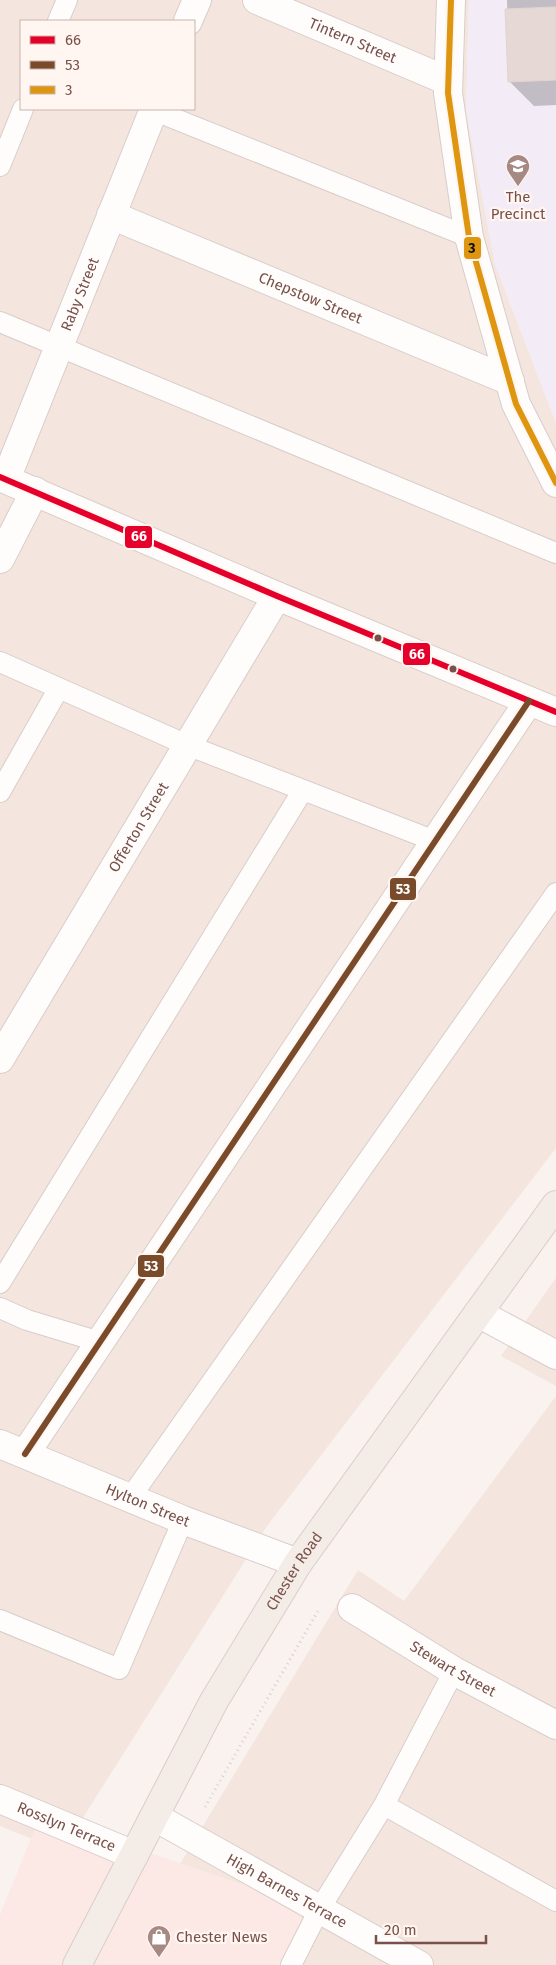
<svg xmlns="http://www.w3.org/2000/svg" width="556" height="1965" viewBox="0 0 556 1965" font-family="'Fira Sans',sans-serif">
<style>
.residential{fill:#f4e6de;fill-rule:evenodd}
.commercial{fill:#fce8e5}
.education{fill:#f3ebf5}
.shadow{fill:#0003}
.building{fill:#e6d9d5;stroke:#e2d4d0}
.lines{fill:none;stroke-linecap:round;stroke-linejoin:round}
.lane-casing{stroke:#d8cdca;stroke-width:22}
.street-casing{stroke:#d8cdca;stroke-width:30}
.primary-casing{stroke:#dacdca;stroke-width:30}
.path{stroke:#dbd0ce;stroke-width:3;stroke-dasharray:1 4;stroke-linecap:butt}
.lane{stroke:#fefdfc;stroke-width:20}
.street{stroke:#fefdfc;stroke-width:28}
.primary{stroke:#f4ece6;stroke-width:28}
.bus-1-casing{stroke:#fff6f1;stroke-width:10}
.bus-2-casing{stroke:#fff6f1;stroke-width:10}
.bus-3-casing{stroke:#fff6f1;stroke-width:10}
.bus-1{stroke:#e4002b;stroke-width:6}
.bus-2{stroke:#7a4b2a;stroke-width:6}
.bus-3{stroke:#de950f;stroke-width:6}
.bus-dot{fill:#7a514a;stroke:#fff6f1;stroke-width:2}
.labels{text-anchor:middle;stroke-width:4.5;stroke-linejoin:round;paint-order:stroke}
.street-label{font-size:15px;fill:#7a514a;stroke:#fff6f1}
.poi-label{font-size:15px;fill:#7a514a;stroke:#fff6f1}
.line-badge{stroke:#fff6f1;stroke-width:2}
.badge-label{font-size:14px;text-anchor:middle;font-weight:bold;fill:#fff}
.pale-badge-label{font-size:14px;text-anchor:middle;font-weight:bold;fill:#111}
</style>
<rect width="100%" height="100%" fill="#f9f2ee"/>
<!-- residential -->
<path class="residential" d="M0,0H469L466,110L495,264L556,423V1148L267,1526L62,1851L0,1826ZM21,21H194V109H21Z
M556,1278V1386L501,1356Z
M556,1396V1965H127L172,1877L358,1570L404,1601Z"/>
<!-- commercial -->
<path class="commercial" d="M40,1816L319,1910L289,1965H0V1915Z"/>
<!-- education -->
<path class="education" d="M469,0H556V423L495,264L466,110Z"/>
<!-- shadow -->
<path class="shadow" d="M507,0H556V105L534,106L509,81Z"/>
<!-- building -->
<path class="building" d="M556,7V80L508,82L505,9Z"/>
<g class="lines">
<!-- lane casing -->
<g class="lane-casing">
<path id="lane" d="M58,21L67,0
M153,110L469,237
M0,166L23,109
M0,322L556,553
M0,662L187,745L435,841
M0,792L59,688
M0,1283L303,790
M0,1308L27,1320L100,1342
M130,1498L556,893
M0,1620L119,1669L183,1520
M384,1805L556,1901
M291,1965L319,1910L384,1805L454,1671"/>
</g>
<!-- street casing -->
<g class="street-casing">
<g id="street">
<path id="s1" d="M257,0L448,81"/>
<path d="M451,0L448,93L469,237L516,404L556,483"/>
<path d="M188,21L197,0"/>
<path id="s2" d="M111,215L510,381"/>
<path d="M0,477L277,596L556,712"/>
<path id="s3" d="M6,479L154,109"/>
<path d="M0,559L35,491"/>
<path id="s4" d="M0,1059L277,596"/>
<path d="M478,1313L556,1355"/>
<path id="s5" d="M0,1444L183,1520L298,1563"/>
<path d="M25,1454L529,701"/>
<path id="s6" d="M352,1608L454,1671L556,1725"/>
<path id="s7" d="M0,1799L134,1855"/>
<path id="s8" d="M155,1817L419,1965"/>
</g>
</g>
<!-- primary casing -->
<g class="primary-casing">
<g id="primary">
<path id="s9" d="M77,1965L214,1701L298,1563L556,1205"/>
</g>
</g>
<!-- path -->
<path class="path" d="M205,1807L318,1611"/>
<!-- lane -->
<use href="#lane" class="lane"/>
<!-- street -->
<use href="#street" class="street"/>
<!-- primary -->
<use href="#primary" class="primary"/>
<!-- bus-1 casing -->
<g class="bus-1-casing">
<path id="bus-1" d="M0,477L277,596L556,712"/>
</g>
<!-- bus-2 casing -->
<g class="bus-2-casing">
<path id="bus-2" d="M25,1454L529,701"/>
</g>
<!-- bus-3 casing -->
<g class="bus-3-casing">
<path id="bus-3" d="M451,0L448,93L469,237L516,404L556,483"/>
</g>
<!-- bus-1 -->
<use href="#bus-1" class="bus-1"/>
<!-- bus-2 -->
<use href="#bus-2" class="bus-2"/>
<!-- bus-3 -->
<use href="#bus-3" class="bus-3"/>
</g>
<!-- icons -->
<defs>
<g id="university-pin" transform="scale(1.25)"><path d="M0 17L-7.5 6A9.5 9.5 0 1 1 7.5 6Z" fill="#a68983" stroke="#fff6f1"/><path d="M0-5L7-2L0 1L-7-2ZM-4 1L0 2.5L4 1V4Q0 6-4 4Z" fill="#fff"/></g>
<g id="shop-pin" transform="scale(1.25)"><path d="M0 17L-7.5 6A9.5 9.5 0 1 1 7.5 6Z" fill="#a68983" stroke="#fff6f1"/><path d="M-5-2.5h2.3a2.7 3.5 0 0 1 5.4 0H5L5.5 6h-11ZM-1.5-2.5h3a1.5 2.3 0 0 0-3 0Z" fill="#fff"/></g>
</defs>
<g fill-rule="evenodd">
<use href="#university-pin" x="518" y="166"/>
<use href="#shop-pin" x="159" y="1937"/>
</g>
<!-- markers -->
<g class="bus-dot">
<circle cx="378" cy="638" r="4.5"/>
<circle cx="453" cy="669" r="4.5"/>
</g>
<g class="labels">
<!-- street labels -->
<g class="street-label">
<text dy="5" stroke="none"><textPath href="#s1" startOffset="104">Tintern Street</textPath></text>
<text dy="5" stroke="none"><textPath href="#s3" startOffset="199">Raby Street</textPath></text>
<text dy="5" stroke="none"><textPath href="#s2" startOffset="216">Chepstow Street</textPath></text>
<text dy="5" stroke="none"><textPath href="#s4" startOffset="270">Offerton Street</textPath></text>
<text dy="5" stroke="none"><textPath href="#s5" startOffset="160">Hylton Street</textPath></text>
<text dy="5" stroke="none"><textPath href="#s9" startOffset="450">Chester Road</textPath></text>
<text dy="5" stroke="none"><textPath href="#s6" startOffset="118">Stewart Street</textPath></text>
<text dy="5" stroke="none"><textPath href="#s7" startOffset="72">Rosslyn Terrace</textPath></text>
<text dy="5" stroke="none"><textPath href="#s8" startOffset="151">High Barnes Terrace</textPath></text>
</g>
<!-- poi labels -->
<g class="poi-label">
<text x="518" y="202">The<tspan x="518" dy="17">Precinct</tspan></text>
<text x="176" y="1942" text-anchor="start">Chester News</text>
</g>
</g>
<g class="line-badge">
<rect x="463" y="236" width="19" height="24" rx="5" fill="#de950f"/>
<rect x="124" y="525" width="29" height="24" rx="5" fill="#e4002b"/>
<rect x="402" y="642" width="29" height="24" rx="5" fill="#e4002b"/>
<rect x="389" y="877" width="28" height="24" rx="5" fill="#7a4b2a"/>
<rect x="137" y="1254" width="28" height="24" rx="5" fill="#7a4b2a"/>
</g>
<g class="badge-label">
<text x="139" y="541">66</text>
<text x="417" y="659">66</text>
<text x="403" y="894">53</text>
<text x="151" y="1271">53</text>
</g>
<g class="pale-badge-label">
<text x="472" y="253">3</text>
</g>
<!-- legend -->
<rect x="20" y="20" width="175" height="90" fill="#fff6f1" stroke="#cab4ae"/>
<rect x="30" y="36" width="25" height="8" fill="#e4002b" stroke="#cab4ae"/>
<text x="65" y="45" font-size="15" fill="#7a514a">66</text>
<rect x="30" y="61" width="25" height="8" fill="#7a4b2a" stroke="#cab4ae"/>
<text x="65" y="70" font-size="15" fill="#7a514a">53</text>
<rect x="30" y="86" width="25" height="8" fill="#de950f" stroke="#cab4ae"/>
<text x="65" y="95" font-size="15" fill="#7a514a">3</text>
<!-- scale -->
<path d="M376 1935v8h110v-8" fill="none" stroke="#7a514a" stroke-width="2.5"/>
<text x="384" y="1935" font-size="15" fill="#7a514a" stroke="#fff6f1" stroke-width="4" paint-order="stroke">20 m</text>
</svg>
